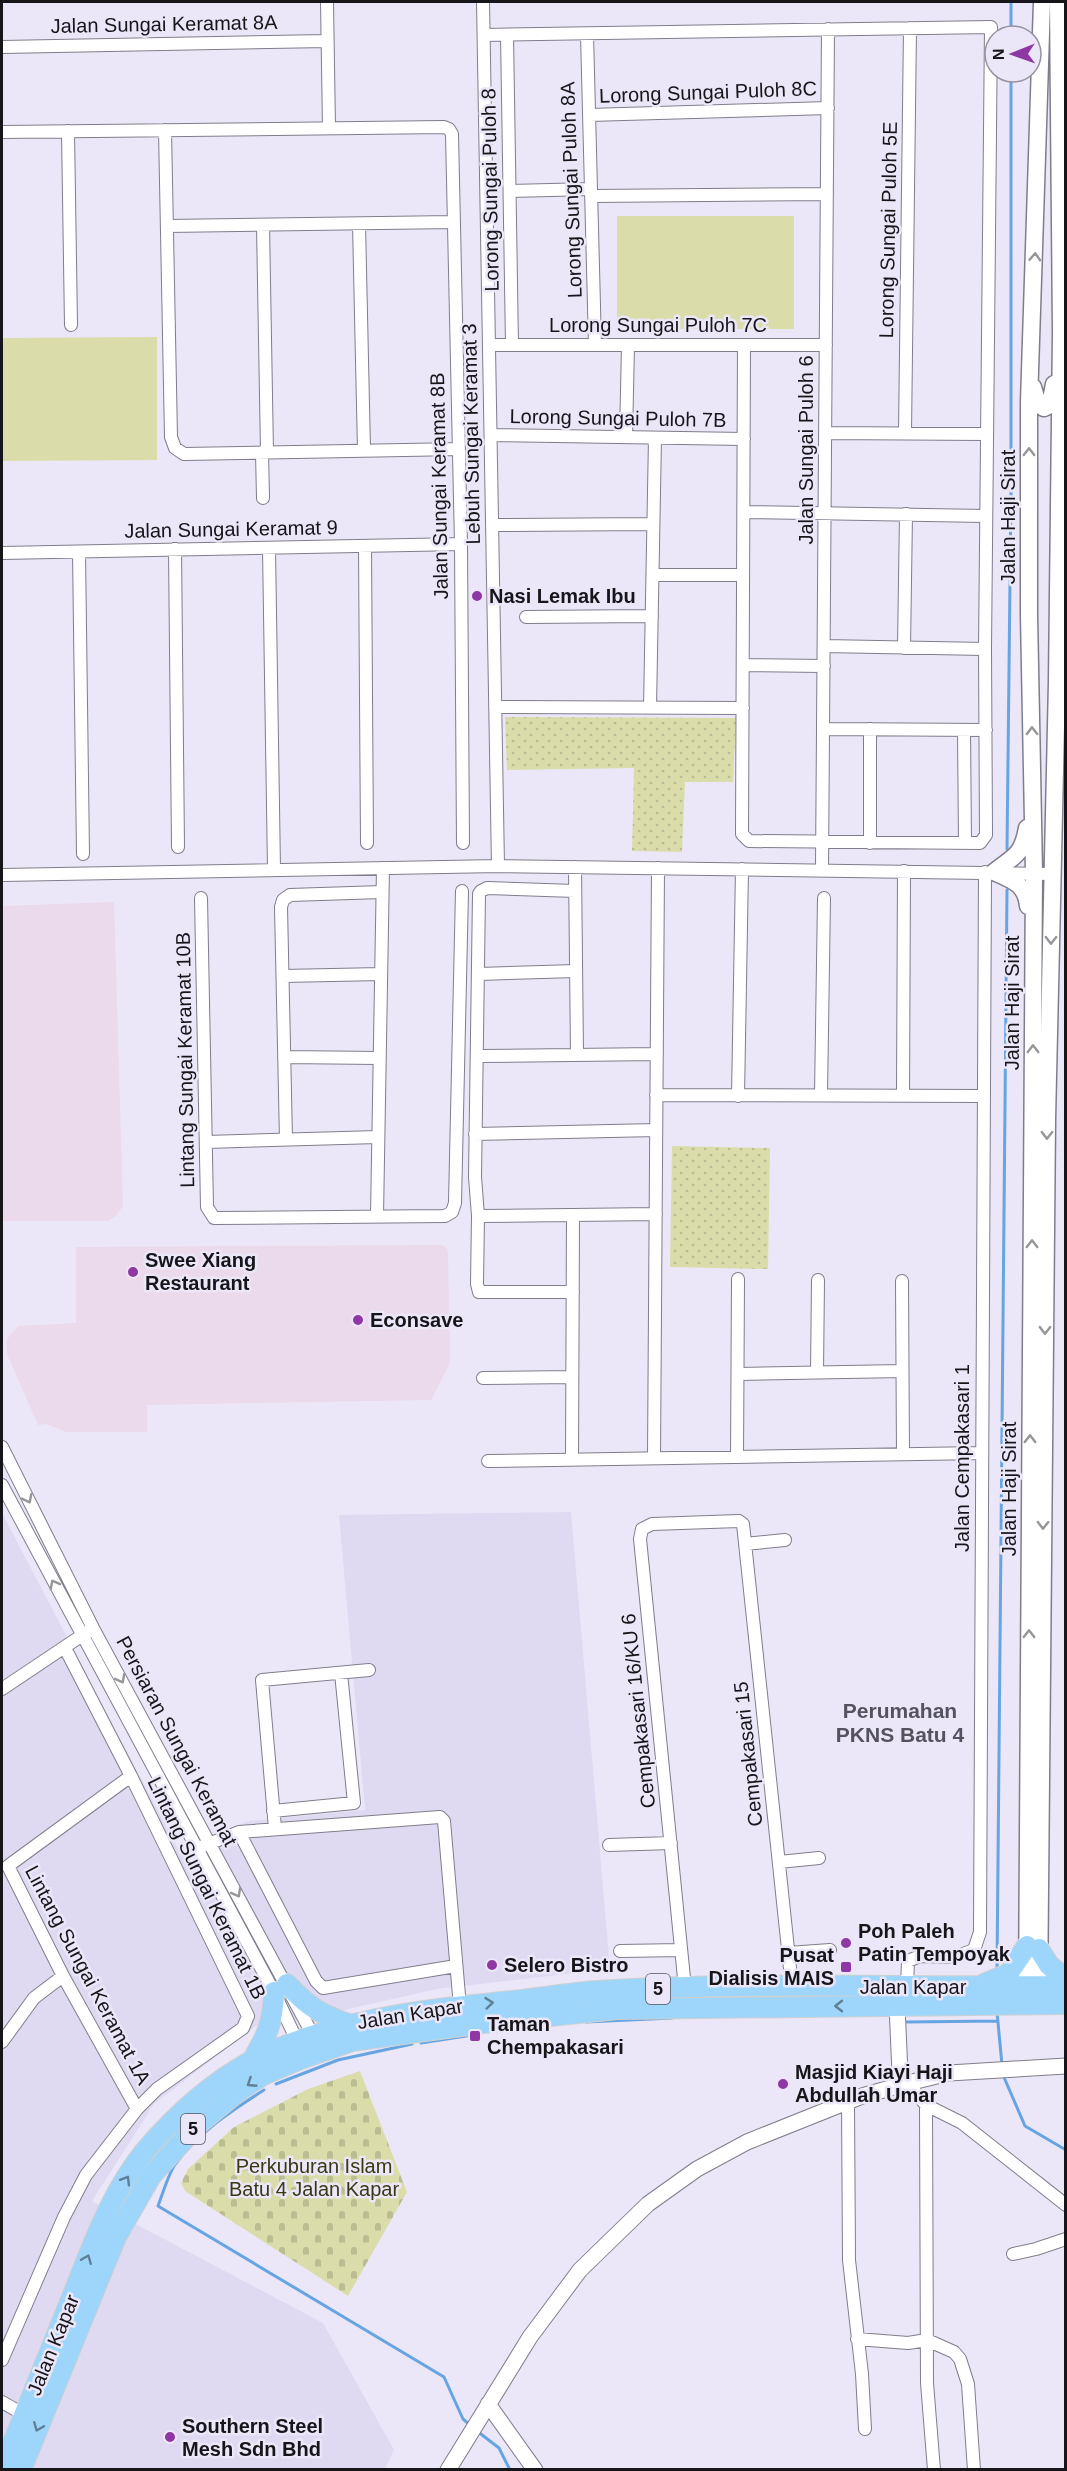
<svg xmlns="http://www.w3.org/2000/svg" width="1067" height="2471" viewBox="0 0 1067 2471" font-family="Helvetica,sans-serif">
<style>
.commercial{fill:#ebdaeb}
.built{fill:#dfdaf2}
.grass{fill:#daddaa}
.cemetery{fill:url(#cemetery-stones)}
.park{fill:url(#park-dots)}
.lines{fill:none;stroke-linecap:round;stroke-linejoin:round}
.stream{stroke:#66a5e2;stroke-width:3}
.minor-casing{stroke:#807d8b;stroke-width:14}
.tertiary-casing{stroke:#807d8b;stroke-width:17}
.secondary-casing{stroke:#807d8b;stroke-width:19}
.trunk-casing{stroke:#d0d0d1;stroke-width:22}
.minor{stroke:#fff;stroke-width:12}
.tertiary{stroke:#fff;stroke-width:15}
.secondary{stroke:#fff;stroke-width:16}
.trunk{stroke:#9ed6fb;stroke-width:20}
.oneway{stroke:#969698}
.oneway2{stroke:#617f96}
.poi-dot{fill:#8f37a4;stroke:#ebe7f8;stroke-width:2}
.labels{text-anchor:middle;stroke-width:5;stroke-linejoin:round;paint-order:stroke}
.shield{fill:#ebe7f8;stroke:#56545d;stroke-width:1.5}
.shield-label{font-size:18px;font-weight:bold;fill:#16151a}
.street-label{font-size:20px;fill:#16151a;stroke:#ebe7f8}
.poi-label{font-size:20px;font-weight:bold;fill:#16151a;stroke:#ebe7f8;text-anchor:start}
.park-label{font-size:20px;fill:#383813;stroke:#ebe7f8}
.neighbourhood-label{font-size:21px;font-weight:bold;fill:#555260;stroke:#ebe7f8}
</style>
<defs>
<pattern id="cemetery-stones" width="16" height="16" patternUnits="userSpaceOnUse" patternTransform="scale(1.5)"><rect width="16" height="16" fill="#daddaa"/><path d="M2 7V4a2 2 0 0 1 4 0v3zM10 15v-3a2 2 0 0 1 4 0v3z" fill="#babd92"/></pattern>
<pattern id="park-dots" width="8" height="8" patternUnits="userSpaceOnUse" patternTransform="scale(1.5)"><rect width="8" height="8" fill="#daddaa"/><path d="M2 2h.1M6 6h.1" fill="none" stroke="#babd92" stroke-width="1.8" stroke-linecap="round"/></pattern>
</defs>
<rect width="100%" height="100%" fill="#ebe7f8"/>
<!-- commercial -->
<path class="commercial" d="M114,902L123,1206L116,1216L108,1221H2V906Z
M442,1245L447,1248L448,1254L450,1363L431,1400L147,1405V1432H66L47,1424L38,1425L7,1354V1339L18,1326L76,1323V1247Z"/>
<!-- built -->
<path class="built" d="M571,1512L610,1969L437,1989L322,2015L256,2026L154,2104L92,2201L323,2323L394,2450L385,2469H2V1513L178,1849L249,1821L365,1810L339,1515Z"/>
<!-- grass -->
<path class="grass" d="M617,216H794V329H617Z
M157,337V460L2,461V338Z"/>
<!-- cemetery -->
<path class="cemetery" d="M360,2071L407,2192L348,2296L185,2191L181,2183L188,2169L234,2127L308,2089Z"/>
<!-- park -->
<path class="park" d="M505,717L736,718L733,782H685L682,852L632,851L634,768L507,770Z
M672,1146L770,1148L768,1269L670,1267Z"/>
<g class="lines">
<!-- stream -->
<path class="stream" d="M1011,36V2
M1007,849L1011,493V72
M997,1970L1007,890
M997,2012L1002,2065
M586,2022L672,2018
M907,2022L997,2021
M421,2043L479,2034
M1003,2075L1025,2126L1066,2150
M276,2084L338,2060L412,2044
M264,2090C231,2111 197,2133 174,2166C167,2178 163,2193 158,2206L444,2377L463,2419L470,2425
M477,2431L499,2448L510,2470"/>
<!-- minor casing -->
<g class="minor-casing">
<path id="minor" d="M327,2L329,128
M483,2L498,866
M587,34L595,345
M484,35L991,27L985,649L986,835L980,843L749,841L742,834L744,345
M507,35L512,345
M2,47L327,41
M589,115L828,108
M165,130L171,437L175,448L184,454L459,449
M68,131L71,325
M2,132L444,127L449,129L452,134L461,544L463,843
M510,191L591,189
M591,196L827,194
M359,224L364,450
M263,225L267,452
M167,226L453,222
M489,345H826
M826,433L987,434
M905,433L910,28
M491,435L744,439
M626,437L628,345
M262,452L263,498
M744,512L986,516
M492,525L653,524
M365,546L367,843
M269,548L274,870
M175,549L178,847
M79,552L83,854
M2,553L461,544
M653,575H743
M526,617L652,616
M824,646L985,649
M904,648L906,514
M743,665L824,666
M495,707L743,708
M650,708L655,438
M823,729L986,730
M964,730L965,843
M870,843V729
M575,867L577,1055
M822,870L828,29
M2,875L498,866L1052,874
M201,898L207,1207L214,1218L445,1216L452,1212L455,1203L462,891
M479,974L576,971
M283,976L381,974
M478,1056L657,1054
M284,1057L379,1058
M656,1095L984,1096
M821,1095L824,898
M738,1096L742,869
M903,1096L904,871
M475,1134L656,1130
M286,1140L281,907L283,900L290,895L382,892
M206,1142L378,1137
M377,1216L383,868
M478,1216L656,1214
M902,1281L903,1454
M573,1292H479L477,1284L478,1216L475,1177L479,894L481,891L487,888L575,891
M817,1372L818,1280
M738,1374L902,1371
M483,1378L572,1377
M2,1447L93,1628L315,2039
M737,1457L738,1279
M654,1458L658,868
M572,1459L573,1216
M488,1461L982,1453
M2,1485L274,1992L299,2045
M745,1544L785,1540
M2,1689L87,1632
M131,1776L8,1866L63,1976L137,2109
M273,1811L354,1803L341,1673
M275,1828L262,1680L369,1670
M239,1832L316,1981L323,1988L456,1966
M609,1845L671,1843
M203,1846L239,1832L440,1817L444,1821L460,2007
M779,1862L819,1858
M620,1951L681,1950
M788,1953L830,1950
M907,1987L908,1961L920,1956L955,1957L974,1950L980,1932L985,872
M685,1988L640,1539L642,1529L652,1524L739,1521L743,1524L792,1987
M2,2042L34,1998L63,1976
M908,2083L926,2105L962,2123L1066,2205
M848,2102L849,2260L862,2374L865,2429
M926,2105L927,2383L934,2470
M1013,2254L1036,2249L1066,2239
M857,2339L908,2343L927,2340L954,2352L960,2359L968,2384L974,2470
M2,2360L64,2217L86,2175L137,2109L157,2089L243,2028L248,2016L131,1776L65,1648
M2,2402L25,2415"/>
</g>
<!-- tertiary casing -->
<g class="tertiary-casing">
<path id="tertiary" d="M897,2006L900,2073L908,2083
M488,2404L535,2470
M448,2470L530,2337L580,2270L648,2204L697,2169L747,2142L862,2096L908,2083L949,2073L1066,2066"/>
</g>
<!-- secondary casing -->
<g class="secondary-casing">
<path id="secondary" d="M1033,387L1038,404L1044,408L1050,405L1054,384
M994,872C1012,880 1026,884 1028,906
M994,872C1014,856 1022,856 1027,828
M1027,1997L1034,873L1029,615V402L1042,2
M1039,1998L1047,1120L1057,682L1061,332L1058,2"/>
</g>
<!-- trunk casing -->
<g class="trunk-casing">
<path id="trunk" d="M1039,1949L1049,1965L1066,1979
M287,1984C309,2007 318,2013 348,2024
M984,1984L1008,1974L1027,1946
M252,2061C267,2035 273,2024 274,1992
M2,2470C26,2410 50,2351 74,2292C93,2244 112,2191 145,2151C175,2116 210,2084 250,2062C331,2019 423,2010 512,2001C540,1998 569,1993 597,1991C753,1981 910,1988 1066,1986
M21,2470L116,2237L151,2176L196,2126L236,2093L263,2075L303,2058L352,2041L483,2023L617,2009L1066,2004"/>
</g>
<!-- minor -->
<use href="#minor" class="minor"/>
<!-- tertiary -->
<use href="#tertiary" class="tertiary"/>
<!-- secondary -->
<use href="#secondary" class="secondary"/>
<!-- trunk -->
<use href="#trunk" class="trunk"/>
</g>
<!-- one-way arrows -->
<defs><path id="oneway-chevron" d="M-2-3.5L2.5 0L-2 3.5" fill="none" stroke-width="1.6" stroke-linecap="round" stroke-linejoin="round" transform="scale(1.5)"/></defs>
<g class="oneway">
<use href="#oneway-chevron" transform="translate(1035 257) rotate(-87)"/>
<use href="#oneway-chevron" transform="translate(1029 452) rotate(-90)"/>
<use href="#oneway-chevron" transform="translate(1032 731) rotate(-91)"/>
<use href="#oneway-chevron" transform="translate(1051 940) rotate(91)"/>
<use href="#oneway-chevron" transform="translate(1033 1049) rotate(-90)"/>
<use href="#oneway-chevron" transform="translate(1047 1135) rotate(91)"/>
<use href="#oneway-chevron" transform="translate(1032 1244) rotate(-90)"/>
<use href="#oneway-chevron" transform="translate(1045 1330) rotate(91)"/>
<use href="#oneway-chevron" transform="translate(1030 1439) rotate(-90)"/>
<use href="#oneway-chevron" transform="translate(28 1499) rotate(63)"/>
<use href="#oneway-chevron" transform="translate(1043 1525) rotate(91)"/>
<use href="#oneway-chevron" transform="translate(54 1584) rotate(-118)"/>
<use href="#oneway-chevron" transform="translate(1029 1634) rotate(-90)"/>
<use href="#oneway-chevron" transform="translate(121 1679) rotate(62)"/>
<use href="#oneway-chevron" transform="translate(237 1893) rotate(61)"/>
</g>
<g class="oneway2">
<use href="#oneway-chevron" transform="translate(489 2003) rotate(-6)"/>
<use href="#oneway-chevron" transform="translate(839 2006) rotate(-180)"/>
<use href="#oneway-chevron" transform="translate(251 2083) rotate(147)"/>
<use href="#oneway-chevron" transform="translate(126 2180) rotate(-59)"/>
<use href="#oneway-chevron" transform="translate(87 2259) rotate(-68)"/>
<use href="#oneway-chevron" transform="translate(38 2427) rotate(112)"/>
</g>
<!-- markers -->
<g class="poi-dot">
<circle cx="477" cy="596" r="6"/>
<circle cx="133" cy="1272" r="6"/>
<circle cx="358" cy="1320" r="6"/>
<circle cx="846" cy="1943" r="6"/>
<circle cx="492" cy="1965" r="6"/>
<rect x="840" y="1961" width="12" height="12" rx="3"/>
<rect x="469" y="2030" width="12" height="12" rx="3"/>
<circle cx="783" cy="2084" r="6"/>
<circle cx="170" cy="2437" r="6"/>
</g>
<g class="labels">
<!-- shield labels -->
<g class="shield">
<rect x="646" y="1974" width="24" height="30" rx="4.5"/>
<rect x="181" y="2114" width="24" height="30" rx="4.5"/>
</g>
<g class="shield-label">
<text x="658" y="1995">5</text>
<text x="193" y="2135">5</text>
</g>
<!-- street labels -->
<g class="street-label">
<text transform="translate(164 24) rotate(-1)" y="7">Jalan Sungai Keramat 8A</text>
<text transform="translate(708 92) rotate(-2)" y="7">Lorong Sungai Puloh 8C</text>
<text transform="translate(490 190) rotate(-91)" y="7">Lorong Sungai Puloh 8</text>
<text transform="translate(571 190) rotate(-92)" y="7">Lorong Sungai Puloh 8A</text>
<text transform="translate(888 230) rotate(-89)" y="7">Lorong Sungai Puloh 5E</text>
<text x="658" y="332">Lorong Sungai Puloh 7C</text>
<text transform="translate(618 418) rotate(1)" y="7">Lorong Sungai Puloh 7B</text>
<text transform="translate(471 434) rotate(-91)" y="7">Lebuh Sungai Keramat 3</text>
<text transform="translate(806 450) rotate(-90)" y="7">Jalan Sungai Puloh 6</text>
<text transform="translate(439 486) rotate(-91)" y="7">Jalan Sungai Keramat 8B</text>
<text transform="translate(1008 517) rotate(-90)" y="7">Jalan Haji Sirat</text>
<text transform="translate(231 529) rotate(-1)" y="7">Jalan Sungai Keramat 9</text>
<text transform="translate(1012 1003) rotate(-90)" y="7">Jalan Haji Sirat</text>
<text transform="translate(185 1060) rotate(-91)" y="7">Lintang Sungai Keramat 10B</text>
<text transform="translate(962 1458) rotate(-90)" y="7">Jalan Cempakasari 1</text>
<text transform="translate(1009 1489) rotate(-90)" y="7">Jalan Haji Sirat</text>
<text transform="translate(638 1711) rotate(-96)" y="7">Cempakasari 16/KU 6</text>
<text transform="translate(177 1741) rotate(62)" y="7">Persiaran Sungai Keramat</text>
<text transform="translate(748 1754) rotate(-96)" y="7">Cempakasari 15</text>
<text transform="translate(207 1888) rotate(64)" y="7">Lintang Sungai Keramat 1B</text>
<text transform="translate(88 1975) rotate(62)" y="7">Lintang Sungai Keramat 1A</text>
<text x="913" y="1994">Jalan Kapar</text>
<text transform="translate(410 2014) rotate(-9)" y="7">Jalan Kapar</text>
<text transform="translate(53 2345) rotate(-68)" y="7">Jalan Kapar</text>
</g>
<!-- poi labels -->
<g class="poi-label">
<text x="489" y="603">Nasi Lemak Ibu</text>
<text x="145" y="1267">Swee Xiang<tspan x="145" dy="23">Restaurant</tspan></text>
<text x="370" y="1327">Econsave</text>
<text x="858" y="1938">Poh Paleh<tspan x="858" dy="23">Patin Tempoyak</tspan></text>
<text x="834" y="1962" text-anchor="end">Pusat<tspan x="834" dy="23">Dialisis MAIS</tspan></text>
<text x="504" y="1972">Selero Bistro</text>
<text x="487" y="2031">Taman<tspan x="487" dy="23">Chempakasari</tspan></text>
<text x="795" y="2079">Masjid Kiayi Haji<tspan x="795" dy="23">Abdullah Umar</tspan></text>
<text x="182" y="2433">Southern Steel<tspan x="182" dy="23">Mesh Sdn Bhd</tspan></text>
</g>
<!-- park labels -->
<g class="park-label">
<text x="314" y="2173">Perkuburan Islam<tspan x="314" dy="23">Batu 4 Jalan Kapar</tspan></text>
</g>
<!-- neighbourhood labels -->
<g class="neighbourhood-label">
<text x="900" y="1718">Perumahan<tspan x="900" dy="24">PKNS Batu 4</tspan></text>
</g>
</g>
<!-- border -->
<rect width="1067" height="2471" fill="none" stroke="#16151a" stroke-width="6"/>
<!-- north arrow -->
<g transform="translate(1013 54) rotate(269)"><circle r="28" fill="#ebe7f8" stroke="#96939f" stroke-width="1.5"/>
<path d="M0-4.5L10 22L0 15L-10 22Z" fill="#8f37a4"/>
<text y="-9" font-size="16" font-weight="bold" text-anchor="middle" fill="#16151a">N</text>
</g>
</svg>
